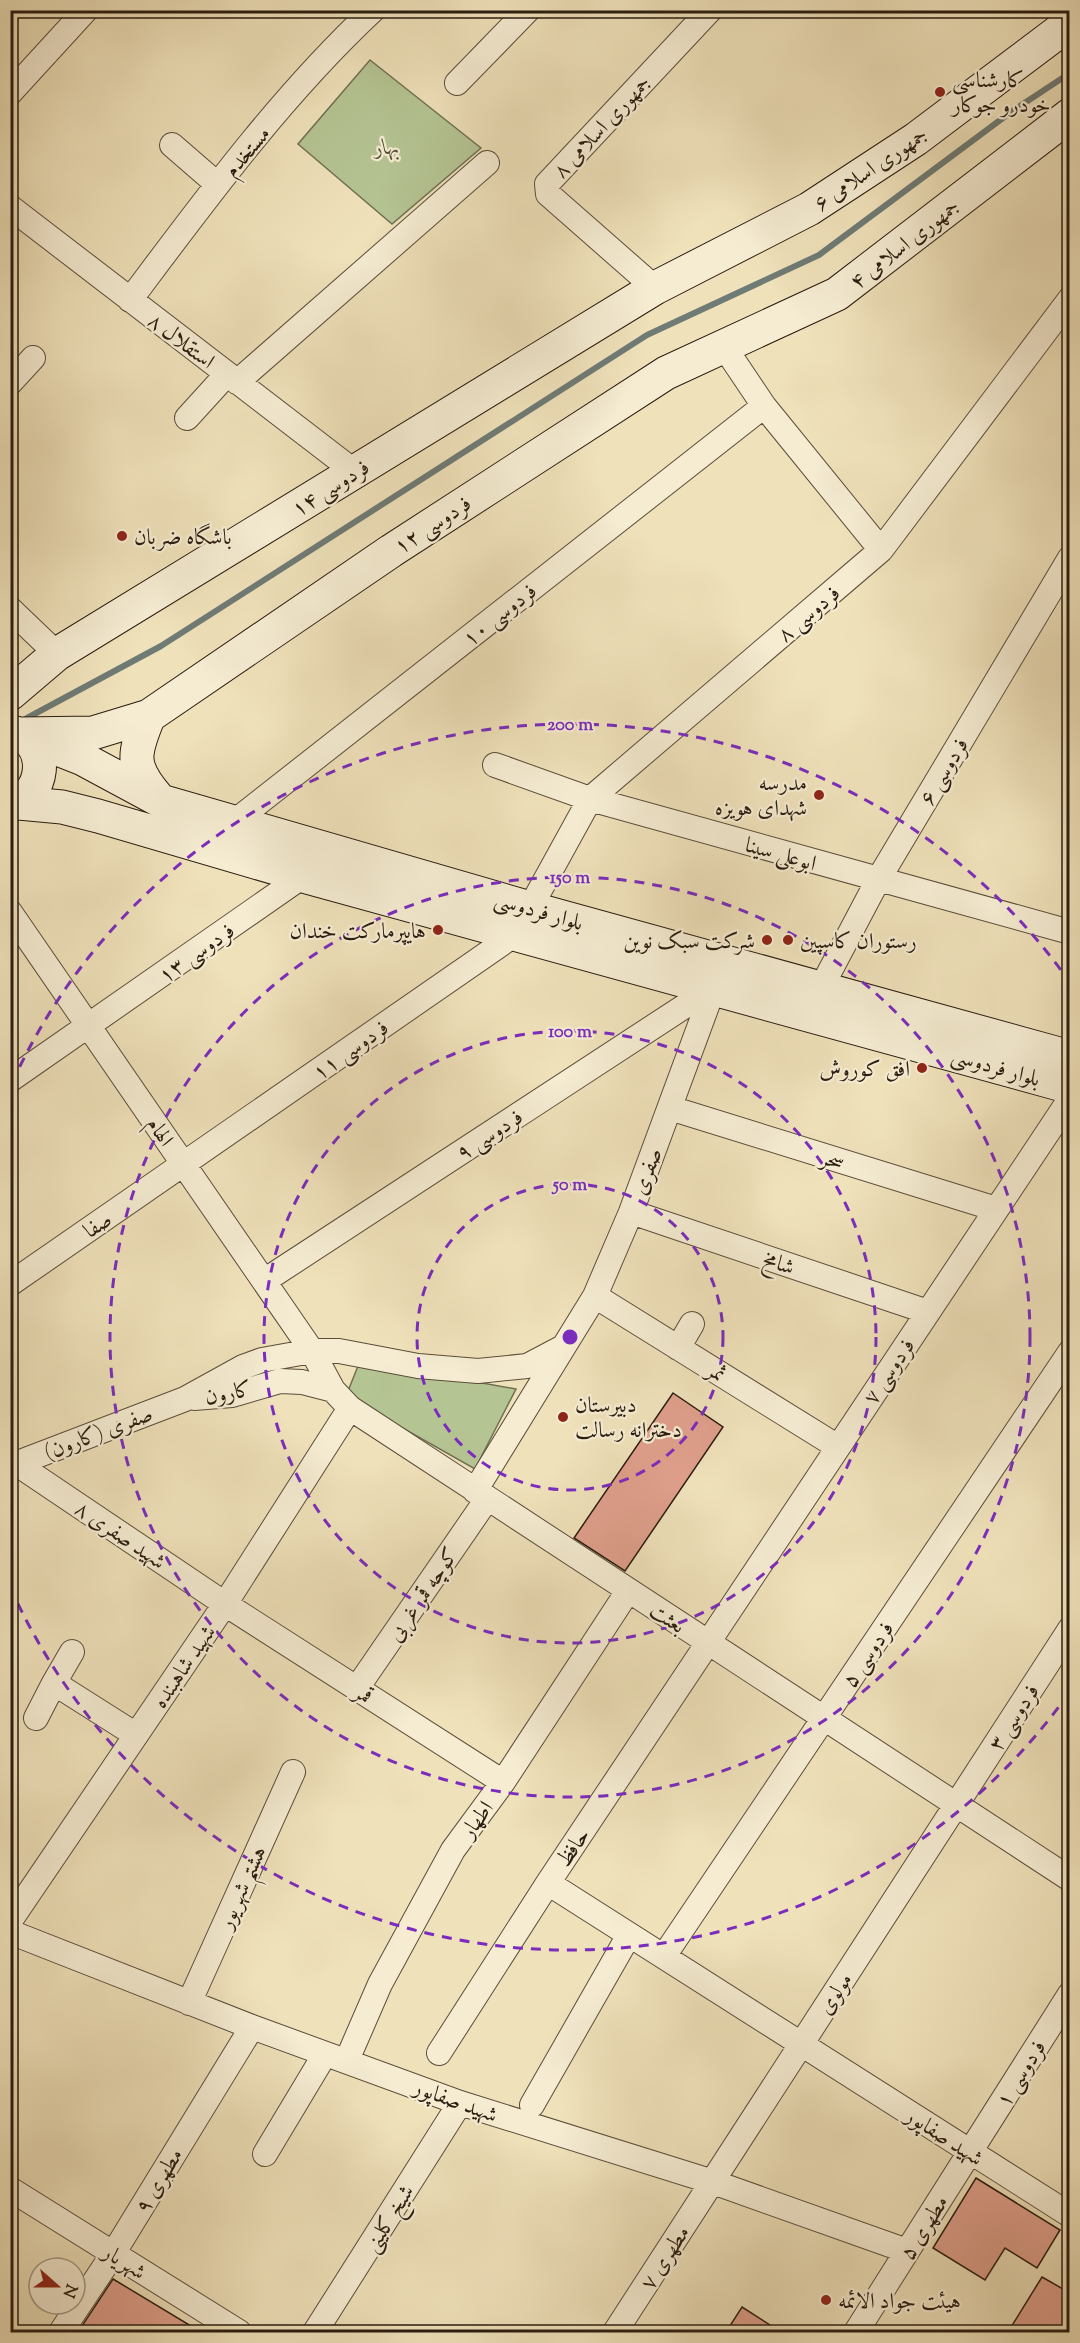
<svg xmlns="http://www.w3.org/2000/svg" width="1080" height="2343" viewBox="0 0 1080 2343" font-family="'Sorts Mill Goudy',Amiri,serif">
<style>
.green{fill:#b5c493;stroke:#707052;stroke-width:1.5}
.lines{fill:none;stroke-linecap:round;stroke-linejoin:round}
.stream{stroke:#6f7b75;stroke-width:6}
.building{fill:#df9f8b;stroke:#2a1c10;stroke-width:1.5}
.street-casing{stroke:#5b4d3a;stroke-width:26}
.secondary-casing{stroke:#2a1c10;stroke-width:35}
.street{stroke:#f5ecd2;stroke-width:24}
.secondary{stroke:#f5ecd2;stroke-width:33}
.ring{fill:none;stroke:#7b2cbf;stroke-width:3;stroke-dasharray:10 8}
.poi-dot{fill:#8f2418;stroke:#f5ecd2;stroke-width:2}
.labels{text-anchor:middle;stroke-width:4.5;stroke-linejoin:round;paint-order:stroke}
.poi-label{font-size:22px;fill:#2a1c10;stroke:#f5ecd2;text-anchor:start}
.street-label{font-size:22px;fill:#2a1c10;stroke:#f5ecd2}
.park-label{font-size:22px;font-style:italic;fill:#544e37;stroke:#f5ecd2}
.centre{fill:#7b2cbf;stroke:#f5ecd2;stroke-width:3}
.ring-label{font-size:18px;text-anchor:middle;font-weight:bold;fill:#7b2cbf;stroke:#f5ecd2;stroke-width:4.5;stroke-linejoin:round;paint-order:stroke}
</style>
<rect width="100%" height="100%" fill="#efe1ba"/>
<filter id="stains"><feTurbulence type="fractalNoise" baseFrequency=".00333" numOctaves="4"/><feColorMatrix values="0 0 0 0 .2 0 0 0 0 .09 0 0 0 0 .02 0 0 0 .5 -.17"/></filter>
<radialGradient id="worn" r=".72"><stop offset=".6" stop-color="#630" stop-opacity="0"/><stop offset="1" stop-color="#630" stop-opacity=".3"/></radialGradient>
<!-- green -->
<path class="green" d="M370,60L481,148L392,224L298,144Z
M360,1361L516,1389L475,1469L346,1396Z"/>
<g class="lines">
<!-- stream -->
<path class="stream" d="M27,718L161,646L647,335L819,255L1011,112L1070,73"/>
</g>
<!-- building -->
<path class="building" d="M673,1393L723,1427L625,1571L574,1538Z
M976,2178L1060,2230L1037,2268L1005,2248L985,2280L933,2248Z
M1042,2277L1070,2293V2332H1008Z
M113,2279L201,2332H78Z
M742,2307L781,2332H726Z"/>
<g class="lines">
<!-- street casing -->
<g class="street-casing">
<path id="street" d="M457,83L528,10
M10,93L86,10
M172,145L217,184
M10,207L355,472
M655,288L548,194L547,184L710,10
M130,300C205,200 281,96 373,10
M723,345L764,406L881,550
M237,382L487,163
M10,383L33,358
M187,418L227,374
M10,609L57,654
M495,765L590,799L1070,932
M234,822L764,406
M530,908L590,799L881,550L1070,299
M10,912L312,1351L333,1390L350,1408L1070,1879
M821,988L878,880L1070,558
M10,1080L303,876
M670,1108L996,1209
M631,1212L928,1312
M264,1281L714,987
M10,1284L517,933
M595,1296L838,1447
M678,1348L692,1324
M194,1398L232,1395L280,1381L302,1382L333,1390
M17,1464L225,1604L503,1782
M10,1466L185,1399L243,1367L262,1360L312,1351H339L418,1366L478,1371L527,1366L563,1347
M475,1491L595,1296L631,1212L714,987
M54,1683L72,1652
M357,1688L487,1499
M36,1718L54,1683L136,1735
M548,1883L1070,2215
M10,1921L225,1604L350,1408
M10,1932L252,2027L460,2103L713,2182L907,2251
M664,1956L1070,1352
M189,2003L293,1772
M439,2053L548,1883L1070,1099
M347,2060L380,1984L453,1850L503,1782L628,1591
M532,2105L629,1935
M265,2154L325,2054
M10,2189L239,2332
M61,2332L113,2254L252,2027
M315,2332L460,2103
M615,2332L1070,1629
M856,2332L1070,1994"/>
</g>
<!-- secondary casing -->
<g class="secondary-casing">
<path id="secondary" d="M10,694L57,654L655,288L809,209L916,139L1070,23
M149,716C133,754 130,766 158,798
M20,734L93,733L149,716L391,551L666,373L837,294L1070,115
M35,740L83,759L161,801L530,908L1070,1057
M19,803L62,807L98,816L303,876L1070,1087
M10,805C45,797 51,745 16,733"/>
</g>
<!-- street -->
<use href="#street" class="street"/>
<!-- secondary -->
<use href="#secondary" class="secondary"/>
</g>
<!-- distance rings -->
<g class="ring">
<circle cx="570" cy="1337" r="153"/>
<circle cx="570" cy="1337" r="306"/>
<circle cx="570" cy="1337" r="460"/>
<path d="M1069 1693A613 613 0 0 1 12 1591M12 1083A613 613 0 0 1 1069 981"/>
</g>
<!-- markers -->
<g class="poi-dot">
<circle cx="940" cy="92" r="6"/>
<circle cx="122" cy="536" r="6"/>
<circle cx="819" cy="795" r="6"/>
<circle cx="438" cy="930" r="6"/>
<circle cx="767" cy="940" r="6"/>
<circle cx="788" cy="940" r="6"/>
<circle cx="922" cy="1068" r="6"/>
<circle cx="563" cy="1417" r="6"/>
<circle cx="826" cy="2300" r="6"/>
</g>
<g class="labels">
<!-- poi labels -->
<g class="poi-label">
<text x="952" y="87">کارشناسی<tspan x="952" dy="25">خودرو جوکار</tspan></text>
<text x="134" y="544">باشگاه ضربان</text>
<text x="807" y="790" text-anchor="end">مدرسه<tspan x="807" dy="25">شهدای هویزه</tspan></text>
<text x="426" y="938" text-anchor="end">هایپرمارکت خندان</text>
<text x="755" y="948" text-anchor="end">شرکت سبک نوین</text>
<text x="800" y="948">رستوران کاسپین</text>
<text x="910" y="1076" text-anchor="end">افق کوروش</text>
<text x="575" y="1412">دبیرستان<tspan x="575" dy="25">دخترانه رسالت</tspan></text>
<text x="838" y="2308">هیئت جواد الائمه</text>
</g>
<!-- street labels -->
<g class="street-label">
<text transform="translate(601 126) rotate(-47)" y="8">جمهوری اسلامی ۸</text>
<text transform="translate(246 151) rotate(-50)" y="8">مستخدم</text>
<text transform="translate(870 168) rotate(-34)" y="8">جمهوری اسلامی ۶</text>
<text transform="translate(904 243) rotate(-38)" y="8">جمهوری اسلامی ۴</text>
<text transform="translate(182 340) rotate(37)" y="8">استقلال ۸</text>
<text transform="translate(330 487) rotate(-32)" y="8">فردوسی ۱۴</text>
<text transform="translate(432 524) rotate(-33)" y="8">فردوسی ۱۲</text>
<text transform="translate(808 613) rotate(-40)" y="8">فردوسی ۸</text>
<text transform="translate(499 614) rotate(-38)" y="8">فردوسی ۱۰</text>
<text transform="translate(943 771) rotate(-59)" y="8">فردوسی ۶</text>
<text transform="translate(781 853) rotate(16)" y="8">ابوعلی سینا</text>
<text transform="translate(539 910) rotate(16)" y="8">بلوار فردوسی</text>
<text transform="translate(196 952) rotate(-35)" y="8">فردوسی ۱۳</text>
<text transform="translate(350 1049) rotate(-35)" y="8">فردوسی ۱۱</text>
<text transform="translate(996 1066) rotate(16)" y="8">بلوار فردوسی</text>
<text transform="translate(161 1131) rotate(56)" y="8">الهام</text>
<text transform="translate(489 1134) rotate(-33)" y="8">فردوسی ۹</text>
<text transform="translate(833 1159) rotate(17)" y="8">سحر</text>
<text transform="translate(646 1171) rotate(-69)" y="8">صفری</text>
<text transform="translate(97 1224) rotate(-35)" y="8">صفا</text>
<text transform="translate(779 1262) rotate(19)" y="8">شامخ</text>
<text transform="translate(717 1371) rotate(32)" y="8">ثمر</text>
<text transform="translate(888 1371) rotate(-56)" y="8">فردوسی ۷</text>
<text transform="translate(228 1392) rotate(-11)" y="8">کارون</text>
<text transform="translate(98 1432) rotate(-21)" y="8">صفری (کارون)</text>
<text transform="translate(121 1534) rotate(34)" y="8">شهید صفری ۸</text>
<text transform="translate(422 1594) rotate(-56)" y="8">کوچه قمر غربی</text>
<text transform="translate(668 1617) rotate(33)" y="8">بعثت</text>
<text transform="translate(867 1654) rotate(-56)" y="8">فردوسی ۵</text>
<text transform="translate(183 1666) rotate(-56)" y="8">شهید شاهبنده</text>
<text transform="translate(364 1693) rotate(33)" y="8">قمر</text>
<text transform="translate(1013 1717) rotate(-57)" y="8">فردوسی ۳</text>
<text transform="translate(476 1819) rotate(-54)" y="8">اطهار</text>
<text transform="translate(572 1847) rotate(-56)" y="8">حافظ</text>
<text transform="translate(241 1887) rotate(-66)" y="8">هشتم شهریور</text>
<text transform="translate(834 1993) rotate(-57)" y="8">مولوی</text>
<text transform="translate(1020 2073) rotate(-58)" y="8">فردوسی ۱</text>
<text transform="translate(456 2100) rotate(20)" y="8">شهید صفاپور</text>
<text transform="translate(945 2136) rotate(33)" y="8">شهید صفاپور</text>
<text transform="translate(158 2180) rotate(-59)" y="8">مطهری ۹</text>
<text transform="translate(388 2218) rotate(-58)" y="8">شیخ کلینی</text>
<text transform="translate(923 2227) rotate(-58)" y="8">مطهری ۵</text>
<text transform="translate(664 2257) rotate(-57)" y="8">مطهری ۷</text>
<text transform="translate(125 2261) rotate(32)" y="8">شهریار</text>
</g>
<!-- park labels -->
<g class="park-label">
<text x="387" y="154">بهار</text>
</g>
</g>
<circle cx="570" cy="1337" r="9" class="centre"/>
<g class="ring-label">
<text x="570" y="730">200 m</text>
<text x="570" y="883">150 m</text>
<text x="570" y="1037">100 m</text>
<text x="570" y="1190">50 m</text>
</g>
<!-- margin -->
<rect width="1080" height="2343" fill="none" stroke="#efe1ba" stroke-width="36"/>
<rect x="12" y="12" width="1056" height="2319" fill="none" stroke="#2a1c10" stroke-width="3"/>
<rect x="18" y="18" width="1044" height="2307" fill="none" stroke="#2a1c10" stroke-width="1.5"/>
<!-- north arrow -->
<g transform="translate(57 2286) rotate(111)"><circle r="28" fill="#f5ecd2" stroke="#a49984" stroke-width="1.5"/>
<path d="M0-4.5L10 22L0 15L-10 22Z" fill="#8f2418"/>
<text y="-9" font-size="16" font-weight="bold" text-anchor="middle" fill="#2a1c10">N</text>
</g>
<rect width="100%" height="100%" filter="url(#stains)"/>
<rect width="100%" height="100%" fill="url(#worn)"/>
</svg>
